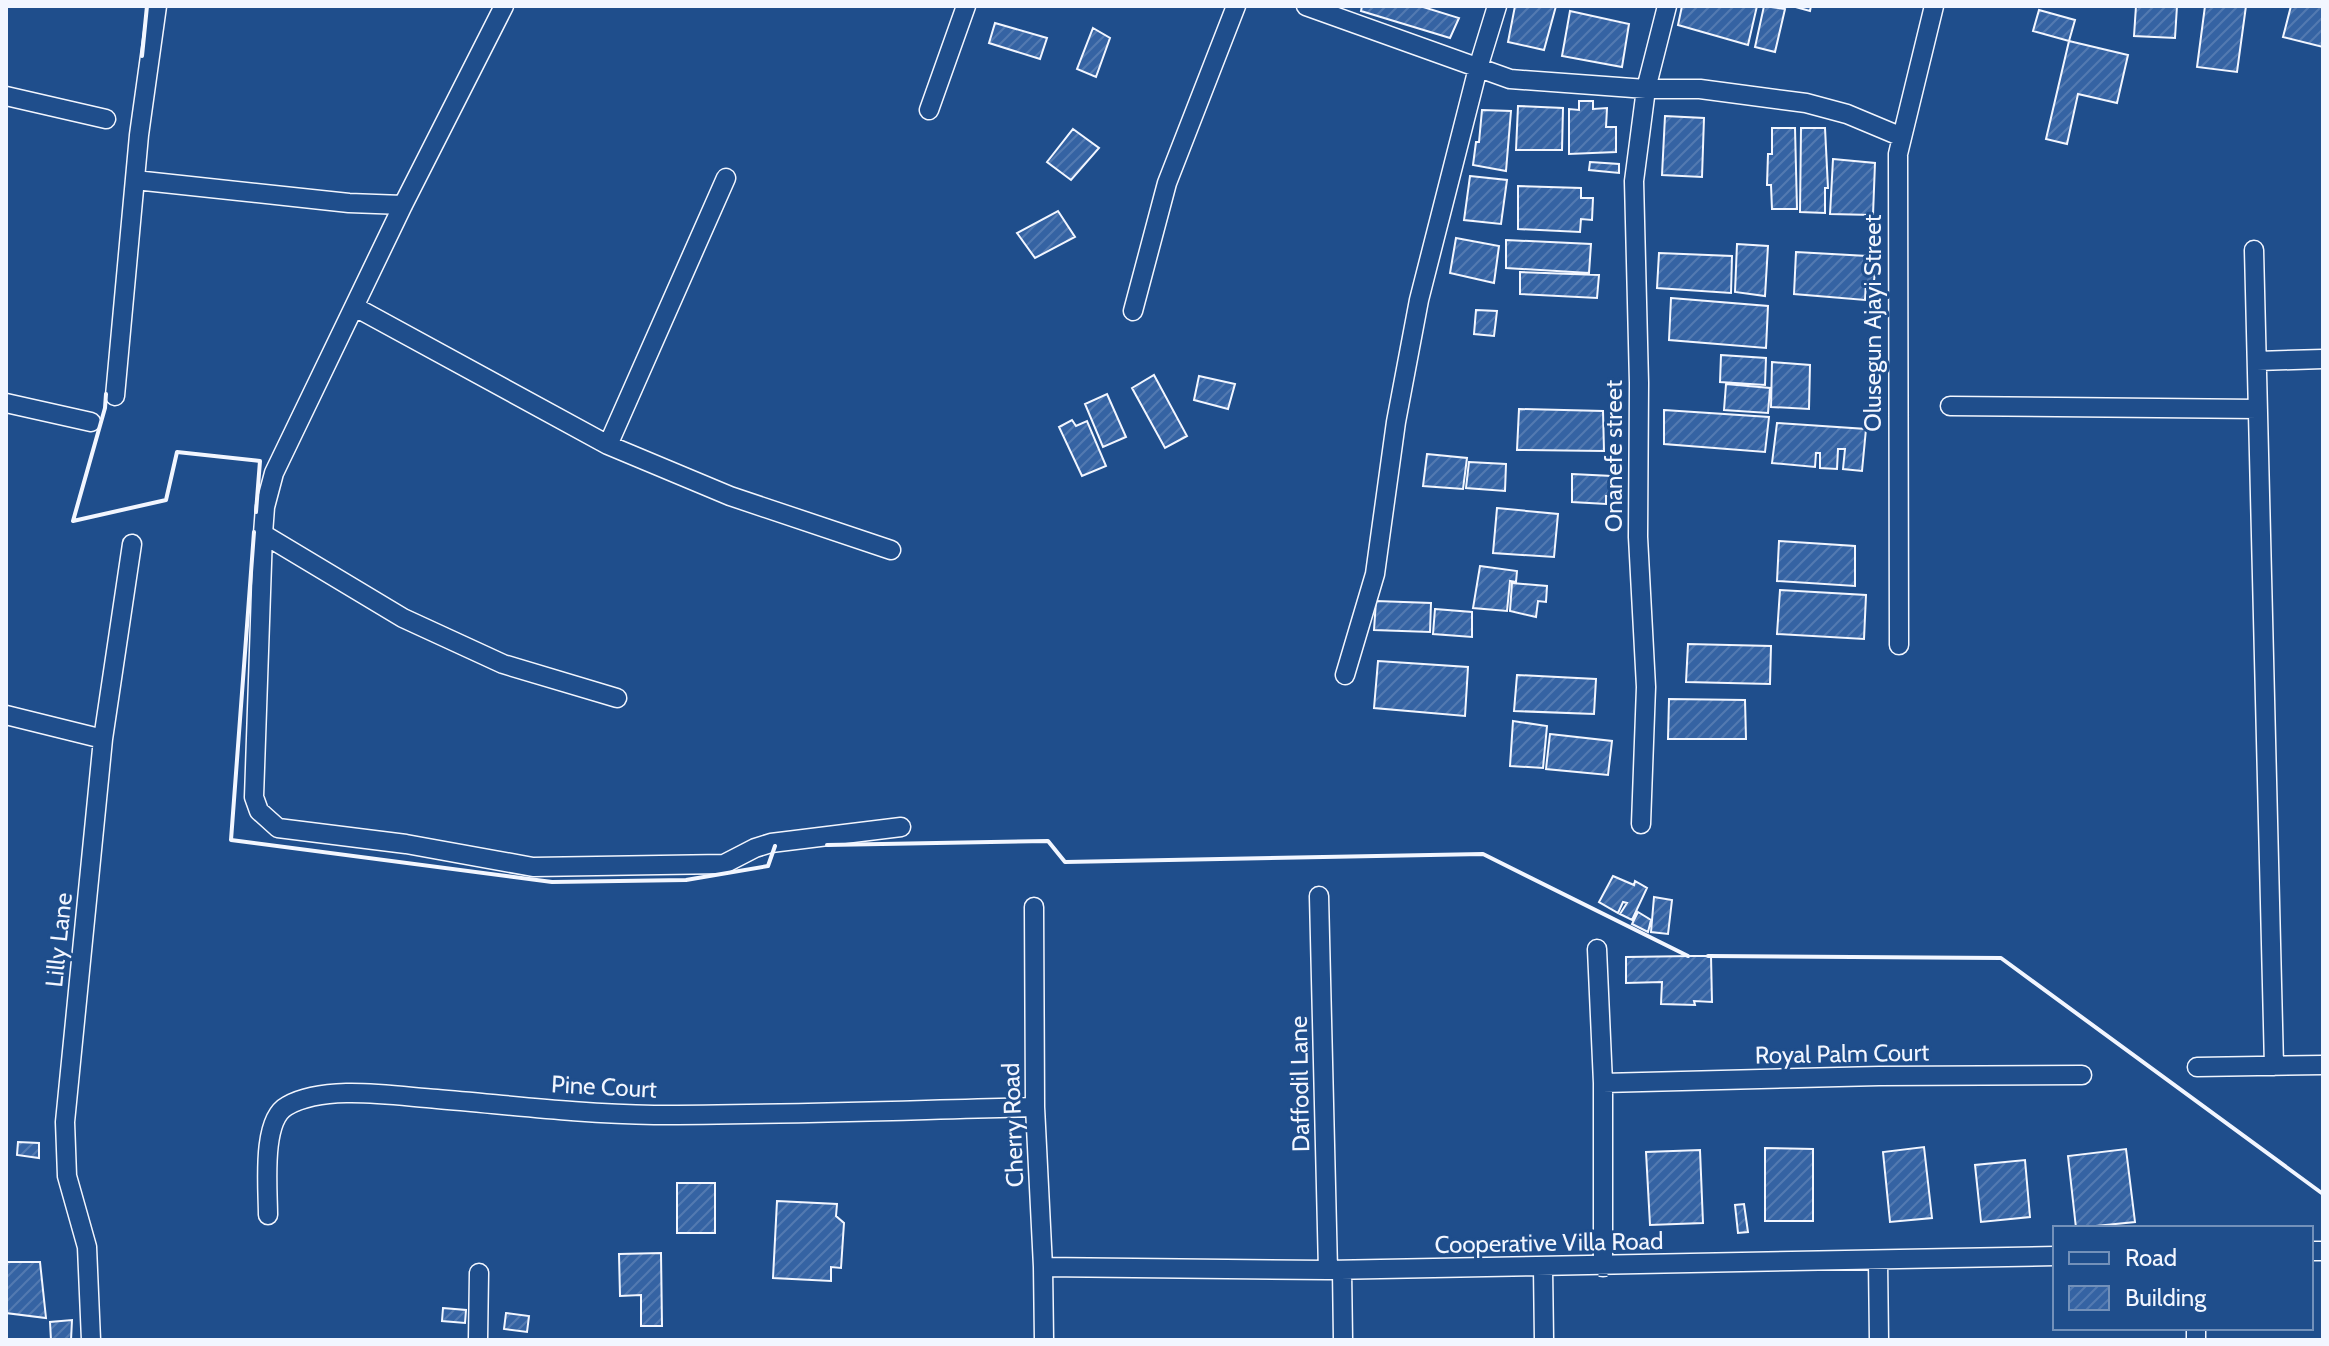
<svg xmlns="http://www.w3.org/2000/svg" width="2329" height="1346" viewBox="0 0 2329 1346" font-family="Cabin,sans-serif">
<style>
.building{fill:url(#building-hatch);stroke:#f2f6ff;stroke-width:2}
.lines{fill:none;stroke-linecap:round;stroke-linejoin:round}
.minor-casing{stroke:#f2f6ff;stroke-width:21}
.minor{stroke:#1f4e8c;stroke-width:18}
.wall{stroke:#f2f6ff;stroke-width:4}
.labels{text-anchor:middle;stroke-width:6;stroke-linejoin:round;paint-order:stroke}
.street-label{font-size:24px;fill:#f2f6ff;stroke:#1f4e8c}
</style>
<defs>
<pattern id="building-hatch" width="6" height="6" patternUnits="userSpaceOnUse" patternTransform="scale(2)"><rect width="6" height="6" fill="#3563a3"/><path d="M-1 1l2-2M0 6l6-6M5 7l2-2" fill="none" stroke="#537ab1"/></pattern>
</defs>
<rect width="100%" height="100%" fill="#1f4e8c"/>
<!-- building -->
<path class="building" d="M1362,6H1420L1459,18L1450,38L1361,11Z
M1515,6H1556L1544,50L1508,42Z
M1682,6H1757L1748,45L1678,25Z
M1764,6L1785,9L1775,52L1755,47Z
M1792,6H1811L1810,11Z
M2136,6H2177L2175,38L2134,36Z
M2205,6H2246L2237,72L2197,67Z
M2291,6H2323V47L2283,37Z
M2039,10L2075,20L2069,41L2033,31Z
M1570,11L1629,24L1622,67L1562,56Z
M995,23L1047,38L1040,59L989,43Z
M1093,28L1110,38L1096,77L1077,69Z
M2069,41L2128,55L2117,103L2078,94L2067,144L2046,139Z
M1579,101H1593V109L1607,108L1606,127H1616V152L1569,154V109L1579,110Z
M1518,106L1563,108L1562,150H1516Z
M1482,110L1511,111L1506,171L1473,165L1476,142H1479Z
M1665,116L1704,118L1702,177L1662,175Z
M1772,128H1795L1797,209H1772L1771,185H1767L1768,154H1772Z
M1801,128H1825L1828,188H1825V213L1800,212Z
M1073,129L1099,148L1071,180L1047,162Z
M1833,159L1875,163L1873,215L1830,214Z
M1590,162L1619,164V173L1589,170Z
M1470,176L1507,180L1501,224L1464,220Z
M1518,186L1581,188V198H1593L1592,220L1581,219L1580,232L1518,229Z
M1058,211L1075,237L1035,258L1017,233Z
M1456,238L1499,246L1494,283L1450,273Z
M1506,240L1591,244L1589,273L1506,268Z
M1737,244L1768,246L1765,296L1735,292Z
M1796,252L1867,256L1868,271H1875L1874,281H1866L1865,300L1794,294Z
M1659,253L1732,256L1731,293L1657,288Z
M1520,272L1599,275L1597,298L1520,294Z
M1671,298L1768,306L1766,348L1669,340Z
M1476,310L1497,311L1494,336L1474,334Z
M1721,355L1766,358L1765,385L1720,382Z
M1772,362L1810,365L1809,409L1771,407Z
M1154,375L1187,436L1165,448L1132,388Z
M1199,376L1235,384L1228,409L1194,400Z
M1726,384L1770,388L1768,413L1724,410Z
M1107,394L1126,437L1103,447L1085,404Z
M1519,409L1603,411L1604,451L1517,450Z
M1664,410L1769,417L1765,452L1664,444Z
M1072,420L1076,426L1087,421L1106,466L1082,476L1059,427Z
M1777,423L1866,429L1862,471L1843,469L1845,449H1838L1837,469L1820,468V453H1816L1815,467L1772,463Z
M1427,454L1467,458L1463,489L1423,486Z
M1469,462L1506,464L1505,491L1466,488Z
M1572,474L1612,476L1611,496H1606V504L1572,502Z
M1497,508L1558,514L1554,557L1493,553Z
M1779,541L1855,546V586L1777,581Z
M1480,566L1517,571L1516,582L1510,581L1507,611L1473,608Z
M1512,583L1547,586L1546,602L1538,601L1536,617L1510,611Z
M1780,590L1866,595L1864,639L1777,634Z
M1376,601L1431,603L1430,632L1374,630Z
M1435,609L1472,612V637L1433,634Z
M1688,644L1771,646L1770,684L1686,682Z
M1378,661L1468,667L1465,716L1374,708Z
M1517,675L1596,679L1594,714L1514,711Z
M1669,699L1745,700L1746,739H1668Z
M1513,721L1547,726L1543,768L1510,766Z
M1550,734L1612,741L1608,775L1546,769Z
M1613,876L1634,885L1635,881L1647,888L1632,920L1620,914L1627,903L1623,902L1618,913L1599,902Z
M1654,897L1672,900L1668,934L1651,932Z
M1638,912L1651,920L1648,932L1632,924Z
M1691,956H1711L1712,1002L1694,1001L1695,1005L1661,1004L1662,982L1626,983V957Z
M18,1142L39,1143V1158L17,1155Z
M1924,1147L1932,1218L1890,1222L1883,1152Z
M1765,1148L1813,1149V1221H1765Z
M2126,1149L2135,1222L2076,1228L2068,1156Z
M1700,1150L1703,1223L1650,1225L1646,1152Z
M2025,1160L2030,1217L1981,1222L1975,1165Z
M677,1183H715V1233H677Z
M777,1201L837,1204L836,1216L844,1223L841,1268L831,1267V1281L773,1278Z
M1744,1204L1748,1232L1738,1233L1735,1205Z
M661,1253L662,1326H641V1295L620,1296L619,1254Z
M6,1262H40L46,1318L6,1313Z
M443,1308L466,1310L465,1323L442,1321Z
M506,1313L529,1316L527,1332L504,1329Z
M72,1320L71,1340H51L50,1322Z"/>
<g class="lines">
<!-- minor casing -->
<g class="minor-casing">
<path id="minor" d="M504,6L403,205L274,473L265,507L263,534L254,797L259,811L278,828L406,844L533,867L724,864L755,848L771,843L901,827
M1306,6L1510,79L1646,89H1700L1806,103L1847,114L1902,137
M6,96L106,119
M929,110L966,6
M135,180L349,203L403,205
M2254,250L2274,1066
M355,307L608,445L730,496L891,550
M1133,311L1167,183L1236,6
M2257,361L2323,359
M115,396L139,135L157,6
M6,403L91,422
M1950,406L2258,409
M608,445L726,178
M263,534L403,618L503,664L617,698
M1899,645L1898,154L1934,6
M1345,675L1375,574L1396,422L1419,300L1478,68L1497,6
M6,715L103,739
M1641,824L1646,687L1638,537L1639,383L1634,181L1646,89L1667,6
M1319,896L1328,1270
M1034,907L1035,1107L1043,1267L1044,1340
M1597,949L1603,1083V1267
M2197,1067L2323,1065
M1603,1083L1879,1076L2082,1075
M268,1215C268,1188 261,1120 287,1106C326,1084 394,1096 437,1099C509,1105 582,1114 654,1115C781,1115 908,1110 1035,1107
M2311,1251H2323
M1878,1261L1879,1340
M1043,1267L1328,1270L2055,1256
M1543,1268L1544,1340
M1342,1270L1343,1340
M2196,1328V1340
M91,1340L87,1247L67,1176L65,1122L103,739L132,544
M478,1340L479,1273"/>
</g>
<!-- minor -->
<use href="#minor" class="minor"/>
<!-- wall -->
<path class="wall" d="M142,56L147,6
M106,394L105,408L73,521L166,500L177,452L260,461L256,512
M254,532L231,840L552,882L686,880L768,866L775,846
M827,845L1048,841L1065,862L1483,854L1688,956
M1708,956L2001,958L2323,1194"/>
</g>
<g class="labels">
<!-- street labels -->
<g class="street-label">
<text transform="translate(1873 323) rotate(-90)" y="8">Olusegun Ajayi Street</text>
<text transform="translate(1614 456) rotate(-90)" y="8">Onanefe street</text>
<text transform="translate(59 940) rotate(-84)" y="8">Lilly Lane</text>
<text transform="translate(1842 1054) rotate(-1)" y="8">Royal Palm Court</text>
<text transform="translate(1300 1084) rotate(-91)" y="8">Daffodil Lane</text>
<text transform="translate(604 1087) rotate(3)" y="8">Pine Court</text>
<text transform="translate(1013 1125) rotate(-92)" y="8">Cherry Road</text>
<text transform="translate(1549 1243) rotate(-1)" y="8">Cooperative Villa Road</text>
</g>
</g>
<!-- border -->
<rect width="2329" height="1346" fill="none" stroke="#f2f6ff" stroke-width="16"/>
<!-- legend -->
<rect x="2053" y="1226" width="260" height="104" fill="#1f4e8c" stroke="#7391ba" stroke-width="2"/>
<rect x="2069" y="1252" width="40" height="12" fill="#1f4e8c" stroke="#7391ba" stroke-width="2"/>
<text x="2125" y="1266" font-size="24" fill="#f2f6ff">Road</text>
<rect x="2069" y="1286" width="40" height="24" fill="url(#building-hatch)" stroke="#7391ba" stroke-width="2"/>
<text x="2125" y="1306" font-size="24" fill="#f2f6ff">Building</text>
</svg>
